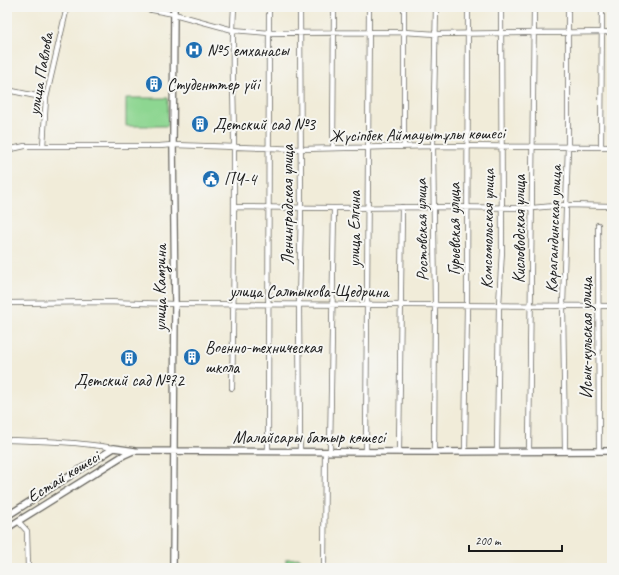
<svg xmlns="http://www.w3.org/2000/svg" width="619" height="575" viewBox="0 0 619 575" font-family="Caveat,sans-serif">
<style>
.green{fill:#8dd691;stroke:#547956}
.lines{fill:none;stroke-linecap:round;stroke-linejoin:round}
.minor-casing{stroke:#67655e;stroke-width:6}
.major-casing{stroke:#67655e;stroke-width:8}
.minor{stroke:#fff;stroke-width:4.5}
.major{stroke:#fff;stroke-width:5.5}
.labels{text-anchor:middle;stroke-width:4;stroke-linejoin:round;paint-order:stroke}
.poi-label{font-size:17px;fill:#1c1c1c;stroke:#f6f6f2;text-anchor:start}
.street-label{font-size:17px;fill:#1c1c1c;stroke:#f6f6f2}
</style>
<rect width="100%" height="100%" fill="#f6f6f2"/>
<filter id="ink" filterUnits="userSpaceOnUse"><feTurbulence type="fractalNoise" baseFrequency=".025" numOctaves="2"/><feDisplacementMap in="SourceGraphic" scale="8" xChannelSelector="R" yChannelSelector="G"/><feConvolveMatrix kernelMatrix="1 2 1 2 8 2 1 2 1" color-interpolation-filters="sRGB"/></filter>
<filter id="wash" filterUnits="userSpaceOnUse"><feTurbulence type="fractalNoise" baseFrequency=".012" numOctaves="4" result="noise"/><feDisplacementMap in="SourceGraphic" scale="16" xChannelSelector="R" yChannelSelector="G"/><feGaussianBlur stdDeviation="0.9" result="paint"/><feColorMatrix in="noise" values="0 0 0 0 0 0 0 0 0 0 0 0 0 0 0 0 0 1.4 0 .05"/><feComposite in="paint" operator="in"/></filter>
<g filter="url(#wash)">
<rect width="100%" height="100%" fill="#f1ecd9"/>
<!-- green -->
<path class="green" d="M126,98H168V126H126Z
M300,558V568H286V559Z"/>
</g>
<g filter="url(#ink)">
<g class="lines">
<!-- minor casing -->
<g class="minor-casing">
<path id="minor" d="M136,7L174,14L233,30L269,33L404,32L436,34L612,32
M300,7L301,208L299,305L300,451
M7,90L46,98
M43,146L46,98L67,7
M404,147V7
M601,147L602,7
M333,148L334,7
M7,150L25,146H159L173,145L301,149L433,146L612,147
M234,207L334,208L433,207L532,208L566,205L612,206
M598,225L599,451
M7,303L104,302L175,304L612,306
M232,388C234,307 234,227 234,147C234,100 231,54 234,7
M7,440C43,441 79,442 114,448
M268,451L269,7
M465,451L467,305L468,7
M529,451L534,7
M565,451L563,305L568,146V7
M330,452L334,208
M366,452L369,7
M399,452L402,207
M434,452L435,305L433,146L436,7
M497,452L499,305L502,250L501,7
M18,521L27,531L28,568
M324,568L325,452"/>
</g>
<!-- major casing -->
<g class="major-casing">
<path id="major" d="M7,516L114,448L135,451L434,452L612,451
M7,528L124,455L133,451
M173,568L175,304L173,145L174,7"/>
</g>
<!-- minor -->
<use href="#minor" class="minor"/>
<!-- major -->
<use href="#major" class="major"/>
</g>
</g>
<!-- icons -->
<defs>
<g id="hospital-disc" transform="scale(0.9)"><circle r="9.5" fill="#1f6fb2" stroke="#f6f6f2"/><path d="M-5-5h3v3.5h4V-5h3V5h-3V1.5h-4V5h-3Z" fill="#fff"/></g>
<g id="building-disc" transform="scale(0.9)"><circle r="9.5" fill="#1f6fb2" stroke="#f6f6f2"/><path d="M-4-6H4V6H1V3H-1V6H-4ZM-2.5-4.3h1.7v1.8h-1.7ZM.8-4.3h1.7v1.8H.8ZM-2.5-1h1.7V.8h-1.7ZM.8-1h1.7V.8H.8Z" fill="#fff"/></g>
<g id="civic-disc" transform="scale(0.9)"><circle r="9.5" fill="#1f6fb2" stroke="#f6f6f2"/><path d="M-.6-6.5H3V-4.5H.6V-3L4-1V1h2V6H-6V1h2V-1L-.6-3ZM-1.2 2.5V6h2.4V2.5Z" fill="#fff"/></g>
</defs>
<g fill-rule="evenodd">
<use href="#hospital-disc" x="194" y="50"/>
<use href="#building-disc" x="154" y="84"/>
<use href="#building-disc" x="200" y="124"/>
<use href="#civic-disc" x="211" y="179"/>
<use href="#building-disc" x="192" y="357"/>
<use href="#building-disc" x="129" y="358"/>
</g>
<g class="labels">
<!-- poi labels -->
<g class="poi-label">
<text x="207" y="56">№5 емханасы</text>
<text x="167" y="90">Студенттер үйі</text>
<text x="213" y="130">Детский сад №3</text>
<text x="224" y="185">ПЧ-4</text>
<text x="205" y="353">Военно-техническая<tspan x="205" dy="20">школа</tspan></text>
<text x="129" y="386" text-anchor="middle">Детский сад №72</text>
</g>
<!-- street labels -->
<g class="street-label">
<text transform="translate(40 74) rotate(-80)" y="6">улица Павлова</text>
<text transform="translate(417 134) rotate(-1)" y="6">Жүсіпбек Аймауытұлы көшесі</text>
<text transform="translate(287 205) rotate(-90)" y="6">Ленинградская улица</text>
<text transform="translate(354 229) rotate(-90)" y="6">улица Елгина</text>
<text transform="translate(454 229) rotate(-90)" y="6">Гурьевская улица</text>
<text transform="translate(487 229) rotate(-89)" y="6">Комсомольская улица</text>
<text transform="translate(519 229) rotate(-90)" y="6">Кисловодская улица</text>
<text transform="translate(553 229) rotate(-88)" y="6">Карагандинская улица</text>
<text transform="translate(421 230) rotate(-91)" y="6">Ростовская улица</text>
<text transform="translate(160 288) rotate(-90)" y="6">улица Камзина</text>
<text x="309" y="297">улица Салтыкова-Щедрина</text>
<text transform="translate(586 338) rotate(-90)" y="6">Исык-кульская улица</text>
<text x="309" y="443">Малайсары батыр көшесі</text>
<text transform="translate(63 476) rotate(-32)" y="6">Естай көшесі</text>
</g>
</g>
<!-- margin -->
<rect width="619" height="575" fill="none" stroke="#f6f6f2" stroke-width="24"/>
<!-- scale -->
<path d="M469 545v6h93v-6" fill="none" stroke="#1c1c1c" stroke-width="2"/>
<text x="475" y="545" font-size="12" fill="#1c1c1c" stroke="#f6f6f2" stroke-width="3" paint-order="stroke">200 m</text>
</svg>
